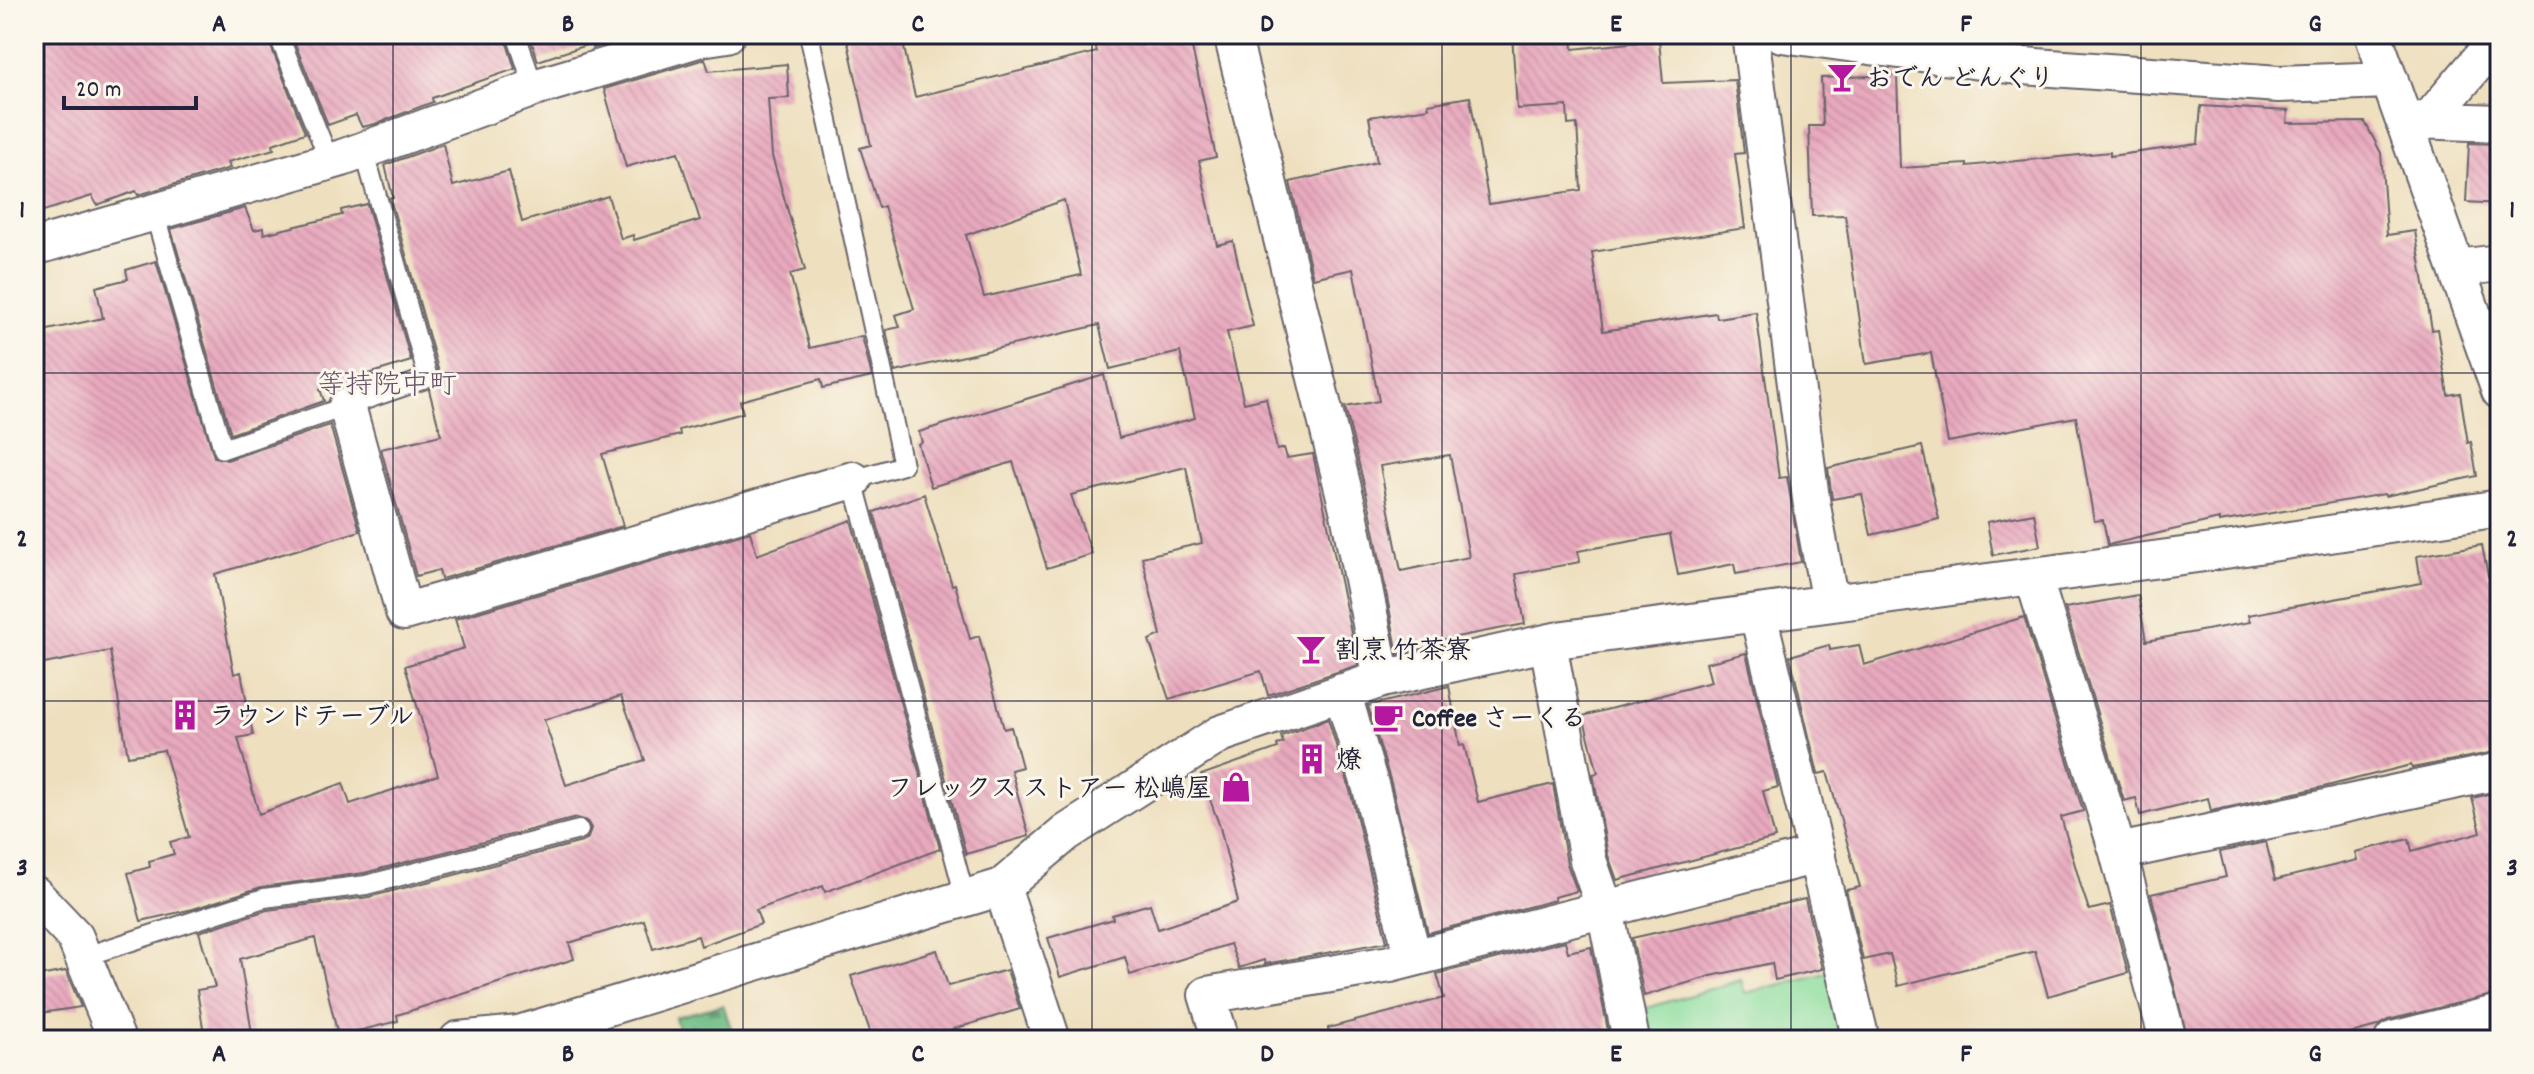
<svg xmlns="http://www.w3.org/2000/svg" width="2534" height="1074" viewBox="0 0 2534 1074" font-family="Dekko,'Klee One',sans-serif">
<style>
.forest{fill:url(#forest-firs);stroke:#496f60;stroke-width:2}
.garden{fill:#8bdd9d;stroke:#56806c;stroke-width:2}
.building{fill:url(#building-back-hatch);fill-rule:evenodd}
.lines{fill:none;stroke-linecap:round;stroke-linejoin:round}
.service-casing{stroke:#696469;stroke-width:22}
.minor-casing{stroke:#696469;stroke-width:40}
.service{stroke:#fff;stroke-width:18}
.minor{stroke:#fff;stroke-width:36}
.grid{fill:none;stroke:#22223b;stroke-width:2;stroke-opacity:0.55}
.labels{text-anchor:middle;stroke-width:6;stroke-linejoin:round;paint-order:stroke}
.poi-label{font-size:26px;font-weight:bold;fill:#22223b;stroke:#fbf7ec;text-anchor:start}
.neighbourhood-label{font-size:28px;fill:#675169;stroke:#fbf7ec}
.neatline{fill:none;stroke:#22223b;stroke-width:3}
.grid-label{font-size:26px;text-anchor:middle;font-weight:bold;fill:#22223b}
</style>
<defs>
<pattern id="forest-firs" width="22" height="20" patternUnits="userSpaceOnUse" patternTransform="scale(2)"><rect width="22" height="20" fill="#70bc84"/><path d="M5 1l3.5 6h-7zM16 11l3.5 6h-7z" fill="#5c986d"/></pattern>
<pattern id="building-back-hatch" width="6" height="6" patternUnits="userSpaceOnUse" patternTransform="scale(2)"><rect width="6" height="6" fill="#e8a9be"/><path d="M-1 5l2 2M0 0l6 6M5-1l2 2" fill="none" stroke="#c791a4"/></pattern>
</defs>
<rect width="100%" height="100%" fill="#fbf7ec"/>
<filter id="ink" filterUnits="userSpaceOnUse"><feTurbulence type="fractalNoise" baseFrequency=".0125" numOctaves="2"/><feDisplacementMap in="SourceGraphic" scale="16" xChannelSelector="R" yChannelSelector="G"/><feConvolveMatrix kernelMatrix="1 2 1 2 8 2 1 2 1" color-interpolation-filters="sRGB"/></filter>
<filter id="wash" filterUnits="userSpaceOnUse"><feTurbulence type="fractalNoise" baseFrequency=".006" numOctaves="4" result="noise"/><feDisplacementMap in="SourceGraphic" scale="32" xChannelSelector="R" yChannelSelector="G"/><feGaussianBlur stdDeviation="1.8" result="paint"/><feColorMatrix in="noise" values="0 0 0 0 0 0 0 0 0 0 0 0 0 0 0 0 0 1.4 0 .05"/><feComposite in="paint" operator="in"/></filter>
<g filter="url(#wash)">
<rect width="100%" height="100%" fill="#eedfbe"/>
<!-- forest -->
<path class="forest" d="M723,1005L735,1040H681L675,1017Z"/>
<!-- garden -->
<path class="garden" d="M1831,972L1849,1040H1647L1640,1010L1741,980L1745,993Z"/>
<g id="blocks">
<!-- building -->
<path class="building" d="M34,34H266L305,133L273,144L274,149L228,162L230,168L138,195L136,191L97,205L92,196L34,214Z
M291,34H504L515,69L432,98L433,102L375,124L362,127L356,115L328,125Z
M529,34H641L593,48L592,43L538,61Z
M846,34H901L915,97L1097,52L1092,34H1139L1141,45L1189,34L1216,157L1199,161L1217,245L1233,241L1253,326L1227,332L1244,403L1266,398L1277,450L1284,448L1287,458L1313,454L1358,665L1268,695L1261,671L1169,699L1149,640L1161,635L1142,557L1202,543L1186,467L1071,495L1092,554L1047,568L1013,462L931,487L918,444L922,442L919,432L1104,375L1119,438L1195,418L1180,352L1110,369L1099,325L895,372L886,330L900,327L896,315L914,309L884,206L879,208L860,148L871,145ZM1064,200L1081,275L984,297L966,235Z
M1512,34H1572L1573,49L1659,40L1663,83L1735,80L1744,153L1735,154L1745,228L1592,252L1603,331L1716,313L1717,318L1756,312L1779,478L1787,477L1801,562L1736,574L1734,564L1678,575L1670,534L1578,551L1580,562L1516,574L1525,624L1440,640L1441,645L1398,654L1370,509L1345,407L1379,401L1353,269L1313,278L1290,182L1377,162L1369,117L1429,108L1428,104L1470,97L1489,204L1581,190L1577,124L1568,125L1567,106L1517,109ZM1450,455L1469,557L1401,571L1380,466Z
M705,59L709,71L787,64L789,98L768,99L772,156L805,270L790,274L810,348L862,336L872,377L823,388L821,379L740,401L743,413L679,430L680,435L602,454L623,526L441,579L439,570L416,576L381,449L441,435L429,390L437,385L440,376L390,198H393L385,165L443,144L453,186L509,171L522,222L608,196L621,239L633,235L634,240L700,220L678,152L626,167L604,89Z
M1897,75L1900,168L1967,164V166L2110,152V156L2198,144L2201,106L2288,111L2287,123L2365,122L2381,153L2387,235L2415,231L2432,330L2437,329L2448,395L2460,393L2468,443L2471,442L2477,476L2385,496L2384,494L2219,522V519L2108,545L2103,520L2094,521L2076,417L1948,442L1931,353L1866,364L1845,215L1812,216L1809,126H1823L1821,78Z
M2469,143L2500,144V204L2466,202Z
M367,204L411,361L320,389L324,401L231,434L171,229L245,208L254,230L263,228L264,234L342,215L341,210Z
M156,261L214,457L227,460L330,425L360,531L215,574L234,674L241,672L253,735L238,738L259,814L343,783L350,804L438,775L405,666L464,648L455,619L750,532L757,555L851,520L940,849L825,892L823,886L756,910L761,924L701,946L698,936L653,949L644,920L569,943L574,959L397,1015L398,1021L338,1036L315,938L240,959L253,1040H205L197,990L215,987L199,932L267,910L369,897L582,842L588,838L591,828L587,821L576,818L364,873L261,887L193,909L141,921L128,873L150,867L149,861L174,854L170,842L189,837L164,750L128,756L110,651L34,666V333L103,318L96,287L128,279L126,270ZM621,696L645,760L566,785L544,720Z
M1922,446L1939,519L1871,535L1862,494L1832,499L1828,468Z
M924,494L952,585L955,584L970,639L979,636L1004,729L1011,727L1022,767L1011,770L1029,836L966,854L874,512Z
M2034,513L2040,546L1993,555L1987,522Z
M2482,545L2488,576L2500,574V751L2412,768L2411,765L2323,787L2211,811L2208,798L2140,815L2136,798L2124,801L2065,608L2138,595L2146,641L2250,622L2248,615L2421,583L2417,556Z
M2024,617L2083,811L2061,817L2081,886L2089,910L2110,905L2128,973L2048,996L2035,951L1898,986L1890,954L1863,960L1846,890L1860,887L1827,772L1818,774L1790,656L1829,645L1830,650L1859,645L1864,665Z
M1746,653L1778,787L1763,791L1775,838L1617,880L1608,855L1593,774L1598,773L1583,716L1711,682L1706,663Z
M1449,686L1460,746L1464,745L1478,802L1553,784L1567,864L1577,891L1554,897L1555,900L1428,933L1391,783L1368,706Z
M1328,719L1351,794L1387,942L1265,964L1264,960L1239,968L1230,944L1130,975L1125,957L1060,977L1048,938L1113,919L1112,915L1150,904L1158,929L1238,902L1220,827L1201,775L1278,748L1277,745L1283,743L1281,736Z
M2500,792V993L2388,1020L2377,1026L2329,1039L2328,1032L2297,1040H2188L2151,894L2226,877L2220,852L2266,842L2275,880L2357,860L2355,852L2409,839L2412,851L2481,832L2472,798Z
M1805,899L1822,969L1775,980L1772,963L1711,976L1644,996L1632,938Z
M1565,941L1568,952L1591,947L1610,1040H1329L1328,1028L1444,998L1437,974Z
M937,950L948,986L1007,970L1020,1009L917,1040H873L851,976Z
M66,971L81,1007L34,1014V977Z"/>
</g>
</g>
<g filter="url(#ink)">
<use href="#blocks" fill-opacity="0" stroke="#696469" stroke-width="2"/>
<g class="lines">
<!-- service casing -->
<g class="service-casing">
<path id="service" d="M278,34L330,162
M516,34L534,88
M809,34L903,465L853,480L965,897
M154,212L223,449L428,378L364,150
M83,957L264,898L366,885L579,830"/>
</g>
<!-- minor casing -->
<g class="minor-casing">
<path id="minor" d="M1232,34L1349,513L1382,679
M1750,34L1812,506L1830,603
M1782,34L2009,65L2279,84L2390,80
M2373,34L2500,391
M2414,120L2500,123
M2428,121L2500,36
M34,247L342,158L534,88L701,38L727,34
M2457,268L2500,263
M347,406L404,612L853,480
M2033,576L2118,852L2168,1040
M1758,614L1861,1040
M1548,643L1588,860L1605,909L1631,1040
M1342,692L1371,788L1413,958
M2118,852L2500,771
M1002,887L1052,1040
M34,894L75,937L117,1040
M458,1040L519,1034L1002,887L1066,833L1220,734L1382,679L1564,639L2212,552L2500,508
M1221,1040L1207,995L1390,964L1817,855
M2393,1040L2500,1013"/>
</g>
<!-- service -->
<use href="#service" class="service"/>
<!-- minor -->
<use href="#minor" class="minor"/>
</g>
</g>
<!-- grid -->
<path class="grid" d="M393,34V1040M743,34V1040M1092,34V1040M1442,34V1040M1791,34V1040M2141,34V1040M34,373H2500M34,701H2500"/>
<!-- icons -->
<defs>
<g id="bar-bare" transform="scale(2.4)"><path d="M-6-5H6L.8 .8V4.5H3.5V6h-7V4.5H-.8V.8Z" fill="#b5179e" stroke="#fbf7ec" stroke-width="2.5" paint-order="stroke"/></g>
<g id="building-bare" transform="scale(2.4)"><path d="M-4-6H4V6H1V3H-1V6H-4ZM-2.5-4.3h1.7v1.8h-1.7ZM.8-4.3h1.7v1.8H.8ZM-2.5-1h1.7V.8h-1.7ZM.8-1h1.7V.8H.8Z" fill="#b5179e" stroke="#fbf7ec" stroke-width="2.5" paint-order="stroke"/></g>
<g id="cafe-bare" transform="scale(2.4)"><path d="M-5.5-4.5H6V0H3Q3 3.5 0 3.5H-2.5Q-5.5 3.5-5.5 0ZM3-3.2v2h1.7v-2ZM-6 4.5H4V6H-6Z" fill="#b5179e" stroke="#fbf7ec" stroke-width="2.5" paint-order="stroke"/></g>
<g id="shop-bare" transform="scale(2.4)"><path d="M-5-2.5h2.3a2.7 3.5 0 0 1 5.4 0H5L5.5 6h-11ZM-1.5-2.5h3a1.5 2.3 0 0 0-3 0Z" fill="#b5179e" stroke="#fbf7ec" stroke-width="2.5" paint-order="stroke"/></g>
</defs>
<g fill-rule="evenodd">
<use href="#bar-bare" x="1842" y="77"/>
<use href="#bar-bare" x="1311" y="649"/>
<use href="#building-bare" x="185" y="715"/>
<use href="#cafe-bare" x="1388" y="717"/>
<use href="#building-bare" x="1312" y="759"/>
<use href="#shop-bare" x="1236" y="787"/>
</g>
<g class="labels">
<!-- poi labels -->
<g class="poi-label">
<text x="1866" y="86">おでん どんぐり</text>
<text x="1335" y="658">割烹 竹茶寮</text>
<text x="209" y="724">ラウンドテーブル</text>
<text x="1412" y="726">Coffee さーくる</text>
<text x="1336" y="768">燎</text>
<text x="1212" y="796" text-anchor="end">フレックス ストアー 松嶋屋</text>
</g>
<!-- neighbourhood labels -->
<g class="neighbourhood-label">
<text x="387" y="393">等持院中町</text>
</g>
</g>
<!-- margin -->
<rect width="2534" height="1074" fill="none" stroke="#fbf7ec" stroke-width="88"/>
<!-- scale -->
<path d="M64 96v12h132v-12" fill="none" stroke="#22223b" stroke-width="4"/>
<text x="76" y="96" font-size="24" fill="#22223b" stroke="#fbf7ec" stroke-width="6" paint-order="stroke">20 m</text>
<rect x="44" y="44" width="2446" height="986" class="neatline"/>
<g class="grid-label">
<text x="219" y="31">A</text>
<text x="568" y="31">B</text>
<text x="918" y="31">C</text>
<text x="1267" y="31">D</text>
<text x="1616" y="31">E</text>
<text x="1966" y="31">F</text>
<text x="2315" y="31">G</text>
<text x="22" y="217">1</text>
<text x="2512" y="217">1</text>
<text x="22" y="546">2</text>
<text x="2512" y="546">2</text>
<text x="22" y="875">3</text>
<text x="2512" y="875">3</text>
<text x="219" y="1061">A</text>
<text x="568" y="1061">B</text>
<text x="918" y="1061">C</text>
<text x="1267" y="1061">D</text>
<text x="1616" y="1061">E</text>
<text x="1966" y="1061">F</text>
<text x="2315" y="1061">G</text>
</g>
</svg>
